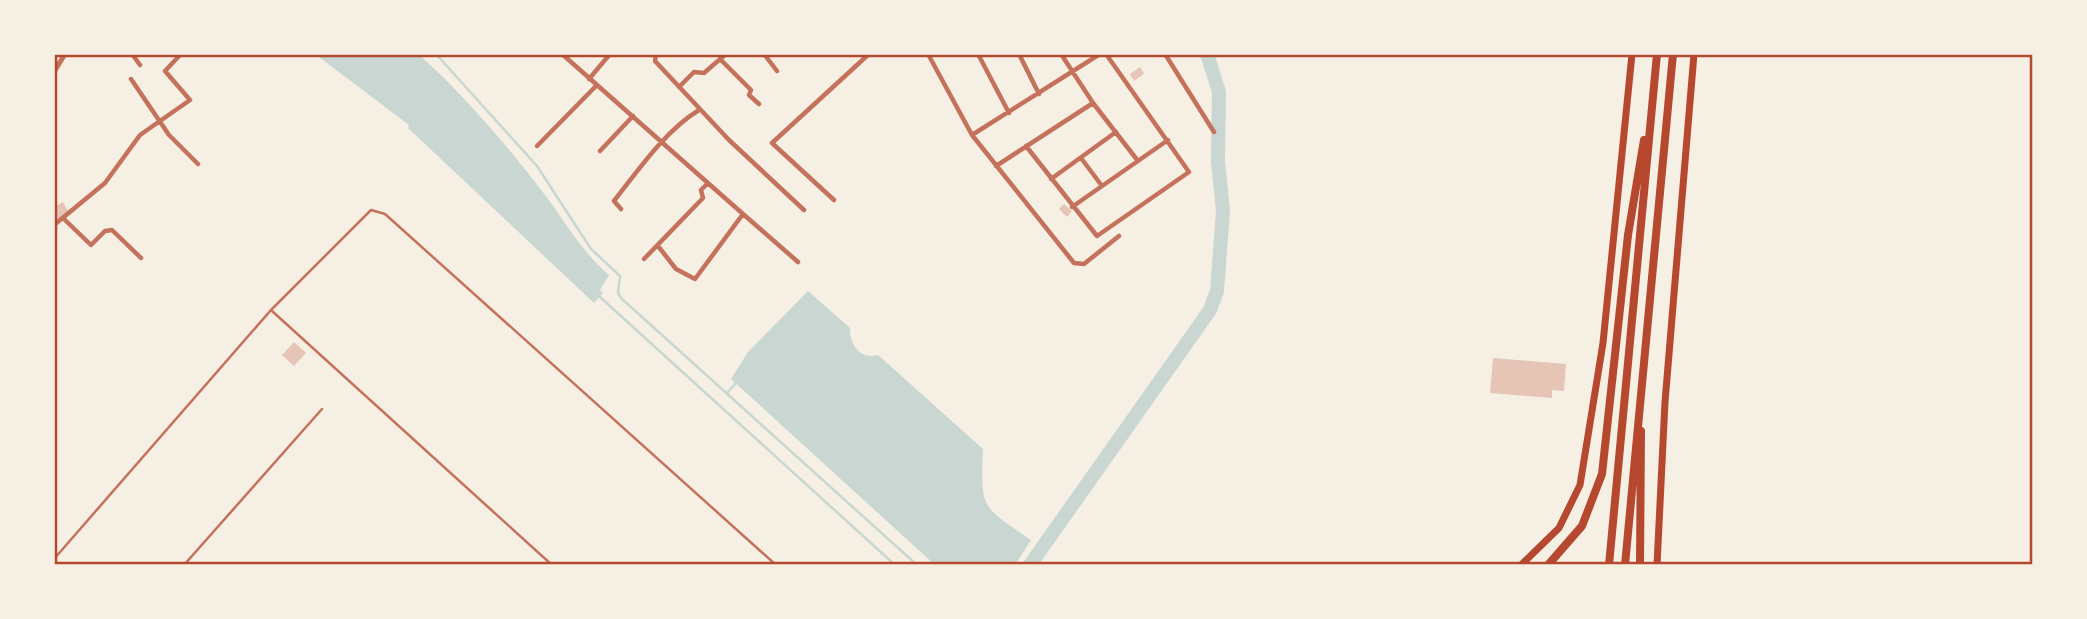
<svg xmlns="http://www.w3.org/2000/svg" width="2087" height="619" viewBox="0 0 2087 619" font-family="Karla,sans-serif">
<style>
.water{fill:#c9d6d2}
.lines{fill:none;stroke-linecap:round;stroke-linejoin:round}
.stream{stroke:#c9d6d2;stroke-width:2.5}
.river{stroke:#c9d6d2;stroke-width:14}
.building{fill:#e6c5b7}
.service{stroke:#c5725c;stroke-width:2.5}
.minor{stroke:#c5725c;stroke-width:4.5}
.tertiary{stroke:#c5725c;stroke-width:5}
.trunk{stroke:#b5482f;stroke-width:7}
.motorway{stroke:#b5482f;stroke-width:8}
.neatline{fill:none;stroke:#b5482f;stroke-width:2.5}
</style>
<rect width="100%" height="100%" fill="#f6efe4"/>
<!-- water -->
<path class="water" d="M315,54H418C460,90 511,150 545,195C566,223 582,252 609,275L600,290L603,293L594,303L408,128L409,125Z
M808,291L850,328C849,345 861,360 878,355L983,449C980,510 982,506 1031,540L1015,565H935L731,379L748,352Z"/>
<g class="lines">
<!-- stream -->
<path class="stream" d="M436,54L537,166L591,249L620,276L618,293L622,299L917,565
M600,297L895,565
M727,393L736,383"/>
<!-- river -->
<path class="river" d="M1030,565L1210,310L1217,291L1223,211L1218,162L1219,92L1207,54"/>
</g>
<!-- building -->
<path class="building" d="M1140,67L1144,74L1134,81L1130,74Z
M63,202L69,213L57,220L54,207Z
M1064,204L1072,211L1067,217L1059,209Z
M294,342L306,353L294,366L282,355Z
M1493,358L1566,364L1564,391L1552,390V398L1490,393Z"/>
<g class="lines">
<!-- service -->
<path class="service" d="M272,311L552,565
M54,559L271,310L371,210L385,214L776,565
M184,565L322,409"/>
<!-- minor -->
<path class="minor" d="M132,54L140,65
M562,54L743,214L695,279L676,269L658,246
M656,54L655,61L729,140L804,210
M764,54L777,71
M928,54L972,135L1074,263L1084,264L1119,236
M978,54L1009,113
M1019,54L1039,94
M1061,54L1093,103L1138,161
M1165,54L1214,132
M721,60L751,90L749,95L759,104
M131,79L169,135L198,164
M589,79L610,54
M679,87L694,72L704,73L726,54
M972,135L1100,54
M537,146L596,86
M1026,146L1097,236L1189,172L1106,54
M600,151L633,116
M1081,158L1102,186
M996,166L1093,103
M1051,179L1116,132
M834,200L772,143L869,54
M1072,207L1168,140
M621,209L614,201C639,169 665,131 699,110
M743,214L798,262
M64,219L91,245L105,231L112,230L141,258
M54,225L105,183L140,135L190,100L165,71L181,54
M644,259L703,198L701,190L708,183"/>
<!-- tertiary -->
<path class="tertiary" d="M54,72L65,54"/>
<!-- trunk -->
<path class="trunk" d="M1521,565L1559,528L1580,485L1603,343L1632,54
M1657,565L1665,402L1694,54"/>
<!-- motorway -->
<path class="motorway" d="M1548,565L1582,526L1602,474L1628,235L1644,140
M1609,565L1657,54
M1625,565L1673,54
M1640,565L1641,431"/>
</g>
<!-- border -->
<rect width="2087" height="619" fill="none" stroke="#f6efe4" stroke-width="112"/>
<rect x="56" y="56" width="1975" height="507" class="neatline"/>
</svg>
